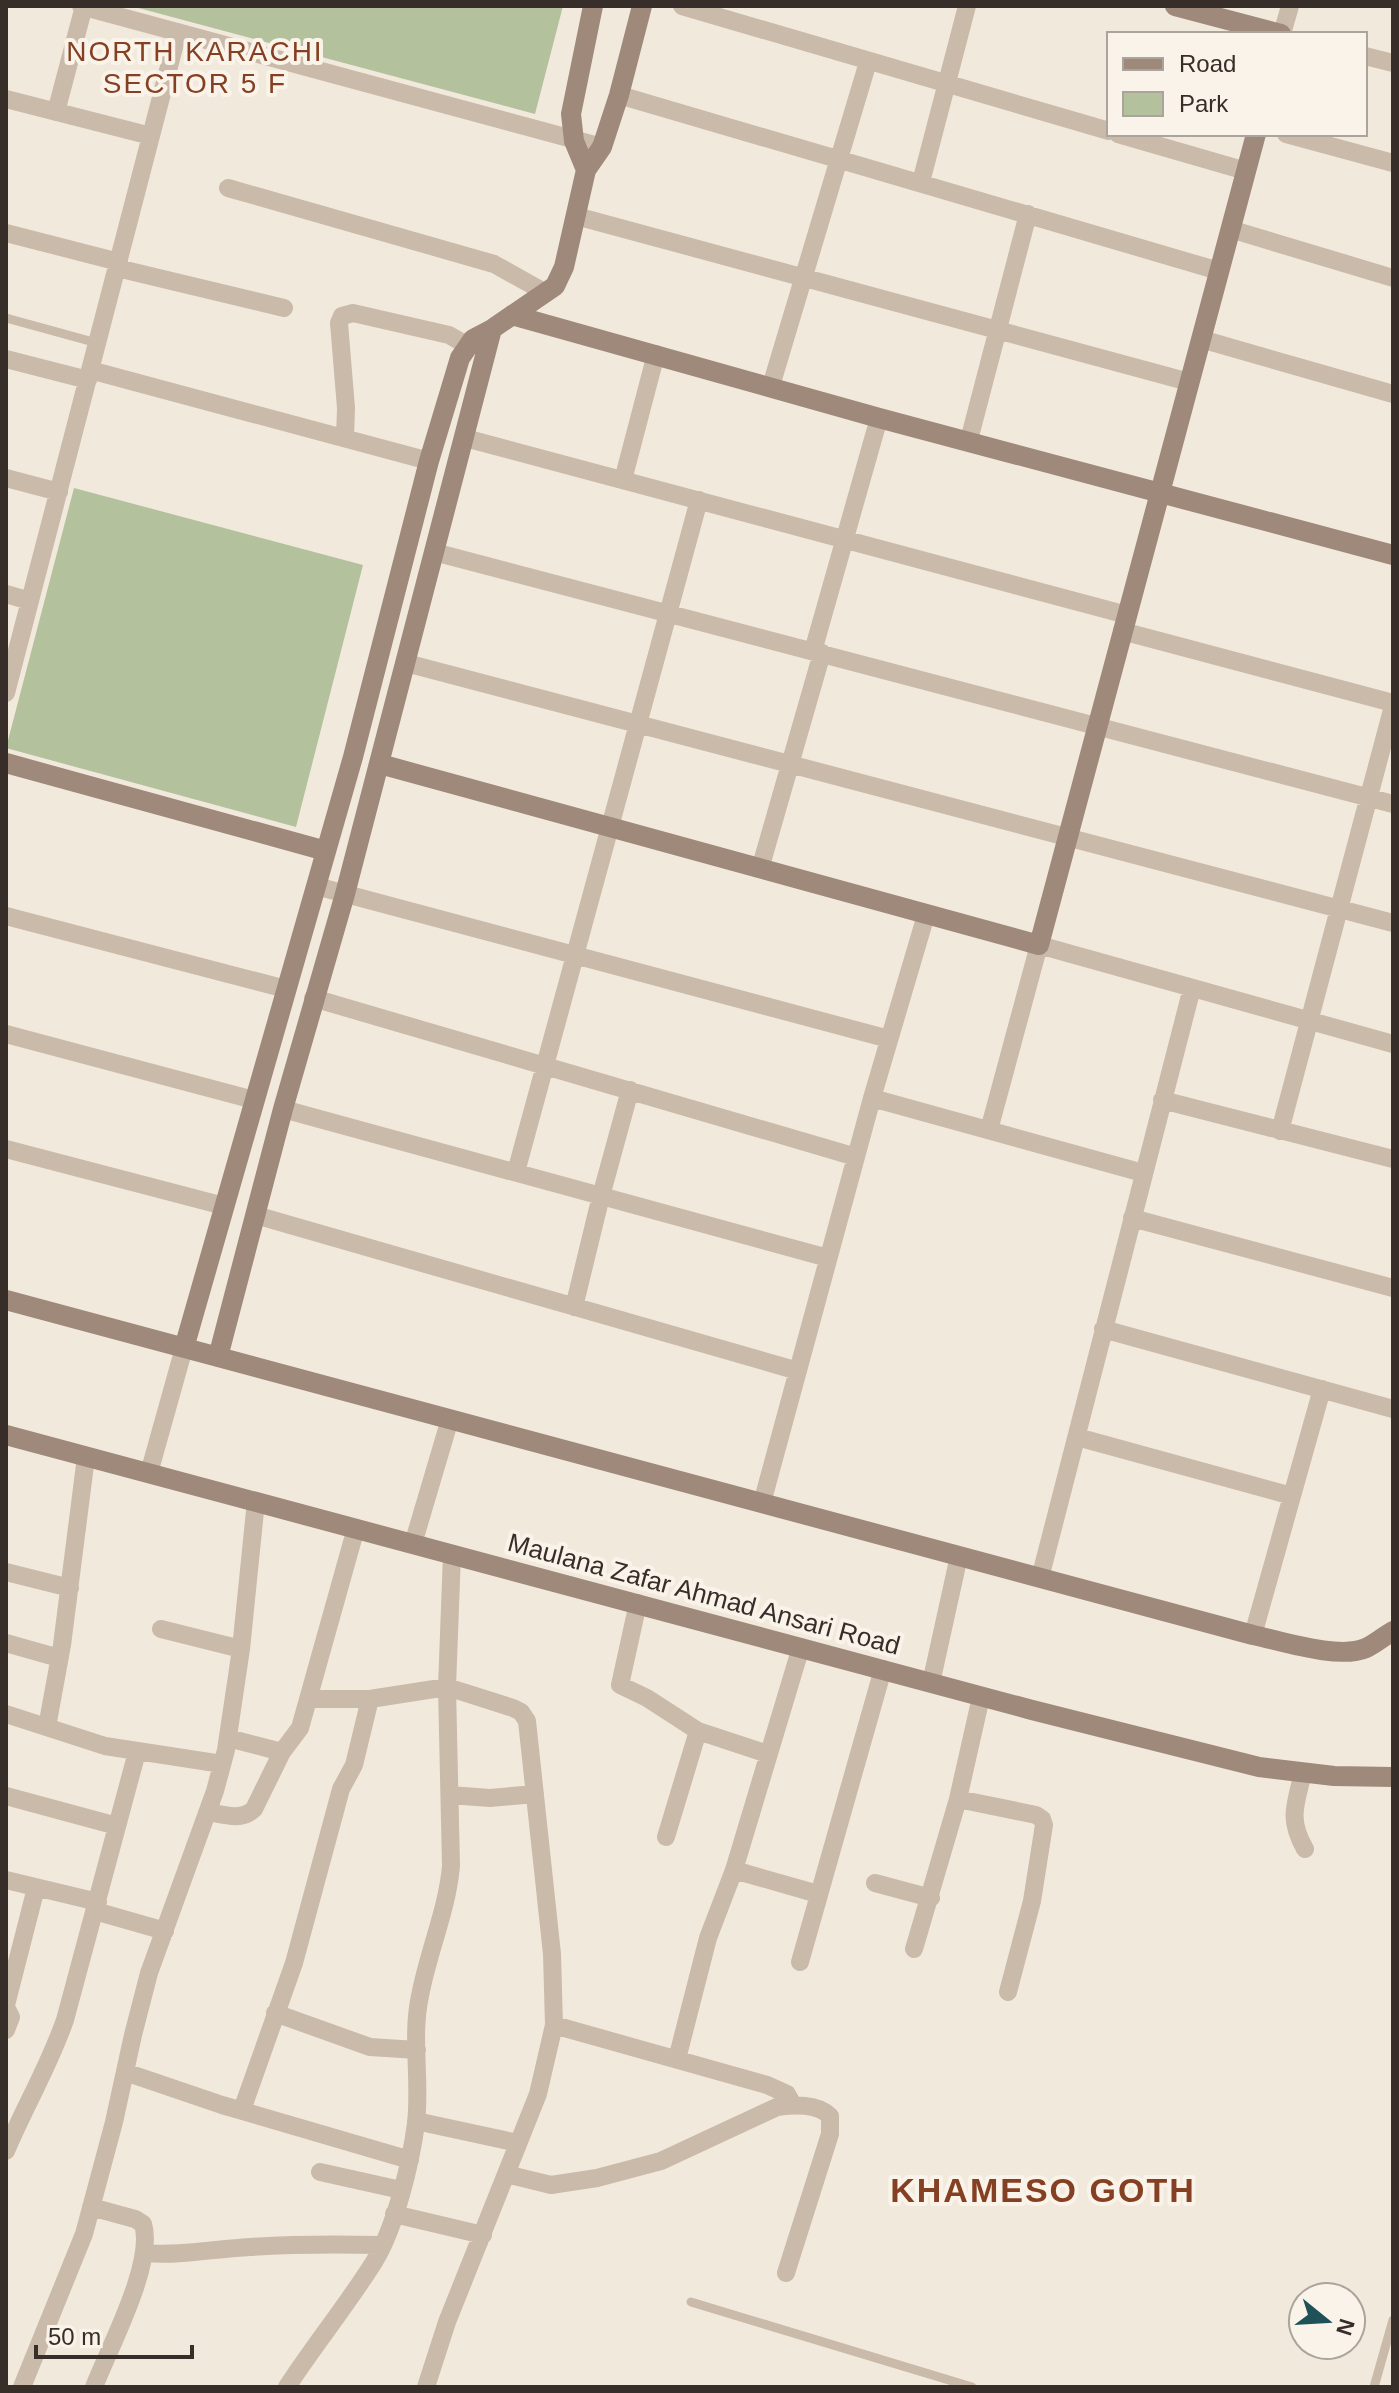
<svg xmlns="http://www.w3.org/2000/svg" width="1399" height="2393" viewBox="0 0 1399 2393" font-family="Helvetica,sans-serif">
<style>
.green{fill:#b3c19d}
.lines{fill:none;stroke-linecap:round;stroke-linejoin:round}
.lane{stroke:#cabaa9;stroke-width:9}
.street{stroke:#cabaa9;stroke-width:18}
.secondary{stroke:#9e897a;stroke-width:20}
.labels{text-anchor:middle;stroke-width:8;stroke-linejoin:round;paint-order:stroke}
.street-label{font-size:26px;fill:#372e29;stroke:#f9f3e9}
.neighbourhood-label{font-size:28px;letter-spacing:2px;fill:#854023;stroke:#f9f3e9}
.district-label{font-size:34px;font-weight:bold;letter-spacing:2px;fill:#854023;stroke:#f9f3e9}
</style>
<rect width="100%" height="100%" fill="#f2e9dd"/>
<!-- green -->
<path class="green" d="M131,6H563L535,114Z
M74,488L363,565L296,827L6,748Z"/>
<g class="lines">
<!-- lane -->
<path class="lane" d="M6,318L97,343
M691,2302L972,2387
M1374,2387L1393,2320"/>
<!-- street -->
<path class="street" d="M81,6L602,147
M682,6L1109,131
M1282,34L1290,6
M1365,56L1393,63
M619,95L1219,271
M6,99L151,136
M56,112L84,6
M1118,134L1246,171
M1286,134L1393,163
M921,182L967,6
M228,188L494,264L546,293
M576,216L1189,382
M1230,229L1393,278
M6,233L119,262
M117,268L284,308
M1201,339L1393,394
M6,359L88,380
M90,370L429,461
M771,386L868,62
M345,438L346,408L339,323L342,316L353,313L449,335L468,346
M465,438L1127,615
M969,440L1028,214
M6,478L59,492
M623,480L656,354
M434,552L1393,804
M6,594L30,601
M1122,631L1393,703
M813,651L879,418
M406,663L1393,923
M6,693L178,32
M760,869L822,653
M316,886L889,1039
M6,916L286,989
M313,998L856,1157
M6,1034L254,1100
M872,1098L1143,1173
M1162,1100L1393,1159
M283,1109L828,1258
M989,1130L1039,945L1393,1044
M1280,1131L1393,706
M6,1149L224,1206
M516,1172L699,500
M255,1215L798,1371
M1132,1218L1393,1288
M574,1307L601,1196L630,1090
M1103,1329L1393,1409
M1077,1437L1292,1496
M149,1473L184,1348
M762,1503L872,1098L926,915
M413,1544L450,1419
M6,1572L70,1588
M1040,1578L1192,988
M638,1603L620,1685L647,1698L698,1731L768,1754
M161,1629L241,1649
M1253,1635L1322,1389
M6,1643L59,1658
M931,1683L959,1556
M310,1699H370L447,1687L513,1708L521,1712L527,1721L552,1954L554,2025L538,2094L447,2322L426,2387
M6,1714L105,1746L222,1764
M47,1727L62,1645L86,1457
M228,1738L282,1752
M1303,1773C1295,1806 1288,1819 1305,1849
M450,1795L490,1798L535,1794
M6,1796L117,1826
M958,1799L1036,1815L1042,1819L1044,1825L1032,1901L1008,1992
M208,1812C225,1815 241,1821 254,1809L282,1752L300,1728L356,1528
M666,1837L698,1731
M734,1870L818,1894
M6,1880L98,1902
M875,1883L931,1898
M95,1911L165,1931
M914,1949L958,1799L981,1697
M800,1962L883,1669
M6,2005L36,1888
M6,2007L11,2017L6,2030
M275,2013L370,2047L417,2050
M554,2025L767,2085L787,2094L793,2105
M677,2059L708,1938L734,1870L801,1647
M125,2072L222,2105L410,2160
M242,2110L294,1963L341,1789L354,1765L370,1699
M416,2121L518,2143
M6,2151C25,2106 49,2066 65,2020L137,1752
M320,2172L401,2190
M506,2174L551,2185L597,2178L661,2161L777,2107C794,2105 817,2103 830,2116V2134L786,2273
M91,2207L135,2219L143,2224C155,2263 109,2348 94,2387
M394,2214L483,2235
M144,2253C180,2256 214,2249 250,2247C294,2244 338,2244 382,2245
M22,2387L84,2234L114,2122L133,2035L149,1973L215,1791L226,1750L241,1649L256,1501
M287,2387C315,2344 347,2305 374,2262C395,2228 411,2163 416,2123C421,2081 411,2037 420,1996C428,1952 447,1911 451,1866L447,1687L452,1554"/>
<!-- secondary -->
<path class="secondary" d="M1175,6L1281,34
M586,170L574,141L571,114L593,6
M512,315L879,418L1393,555
M6,763L326,851
M380,764L1039,945L1256,134
M6,1300L1253,1635C1282,1641 1339,1660 1366,1648C1375,1644 1384,1636 1393,1631
M184,1348L353,757L429,461L460,358L473,339L492,329L555,286L564,267L586,170L602,147L619,95L642,6
M218,1357L283,1109L345,894L492,329
M6,1435L1032,1710L1259,1767L1334,1776L1393,1777"/>
</g>
<g class="labels">
<!-- street labels -->
<g class="street-label">
<text transform="translate(704 1594) rotate(15)" y="9">Maulana Zafar Ahmad Ansari Road</text>
</g>
<!-- neighbourhood labels -->
<g class="neighbourhood-label">
<text x="195" y="61">NORTH KARACHI<tspan x="195" dy="32">SECTOR 5 F</tspan></text>
</g>
<!-- district labels -->
<g class="district-label">
<text x="1043" y="2202">KHAMESO GOTH</text>
</g>
</g>
<!-- border -->
<rect width="1399" height="2393" fill="none" stroke="#372e29" stroke-width="16"/>
<!-- legend -->
<rect x="1107" y="32" width="260" height="104" fill="#f9f3e9" stroke="#aba49c" stroke-width="2"/>
<rect x="1123" y="58" width="40" height="12" fill="#9e897a" stroke="#aba49c" stroke-width="2"/>
<text x="1179" y="72" font-size="24" fill="#372e29">Road</text>
<rect x="1123" y="92" width="40" height="24" fill="#b3c19d" stroke="#aba49c" stroke-width="2"/>
<text x="1179" y="112" font-size="24" fill="#372e29">Park</text>
<!-- north arrow -->
<g transform="translate(1327 2321) rotate(108)"><circle r="38" fill="#f9f3e9" stroke="#aba49c" stroke-width="2"/>
<path d="M0-6L14 30L0 20L-14 30Z" fill="#1f5158"/>
<text y="-12" font-size="22" font-weight="bold" text-anchor="middle" fill="#372e29">N</text>
</g>
<!-- scale -->
<path d="M36 2345v12h156v-12" fill="none" stroke="#372e29" stroke-width="4"/>
<text x="48" y="2345" font-size="24" fill="#372e29" stroke="#f9f3e9" stroke-width="6" paint-order="stroke">50 m</text>
</svg>
